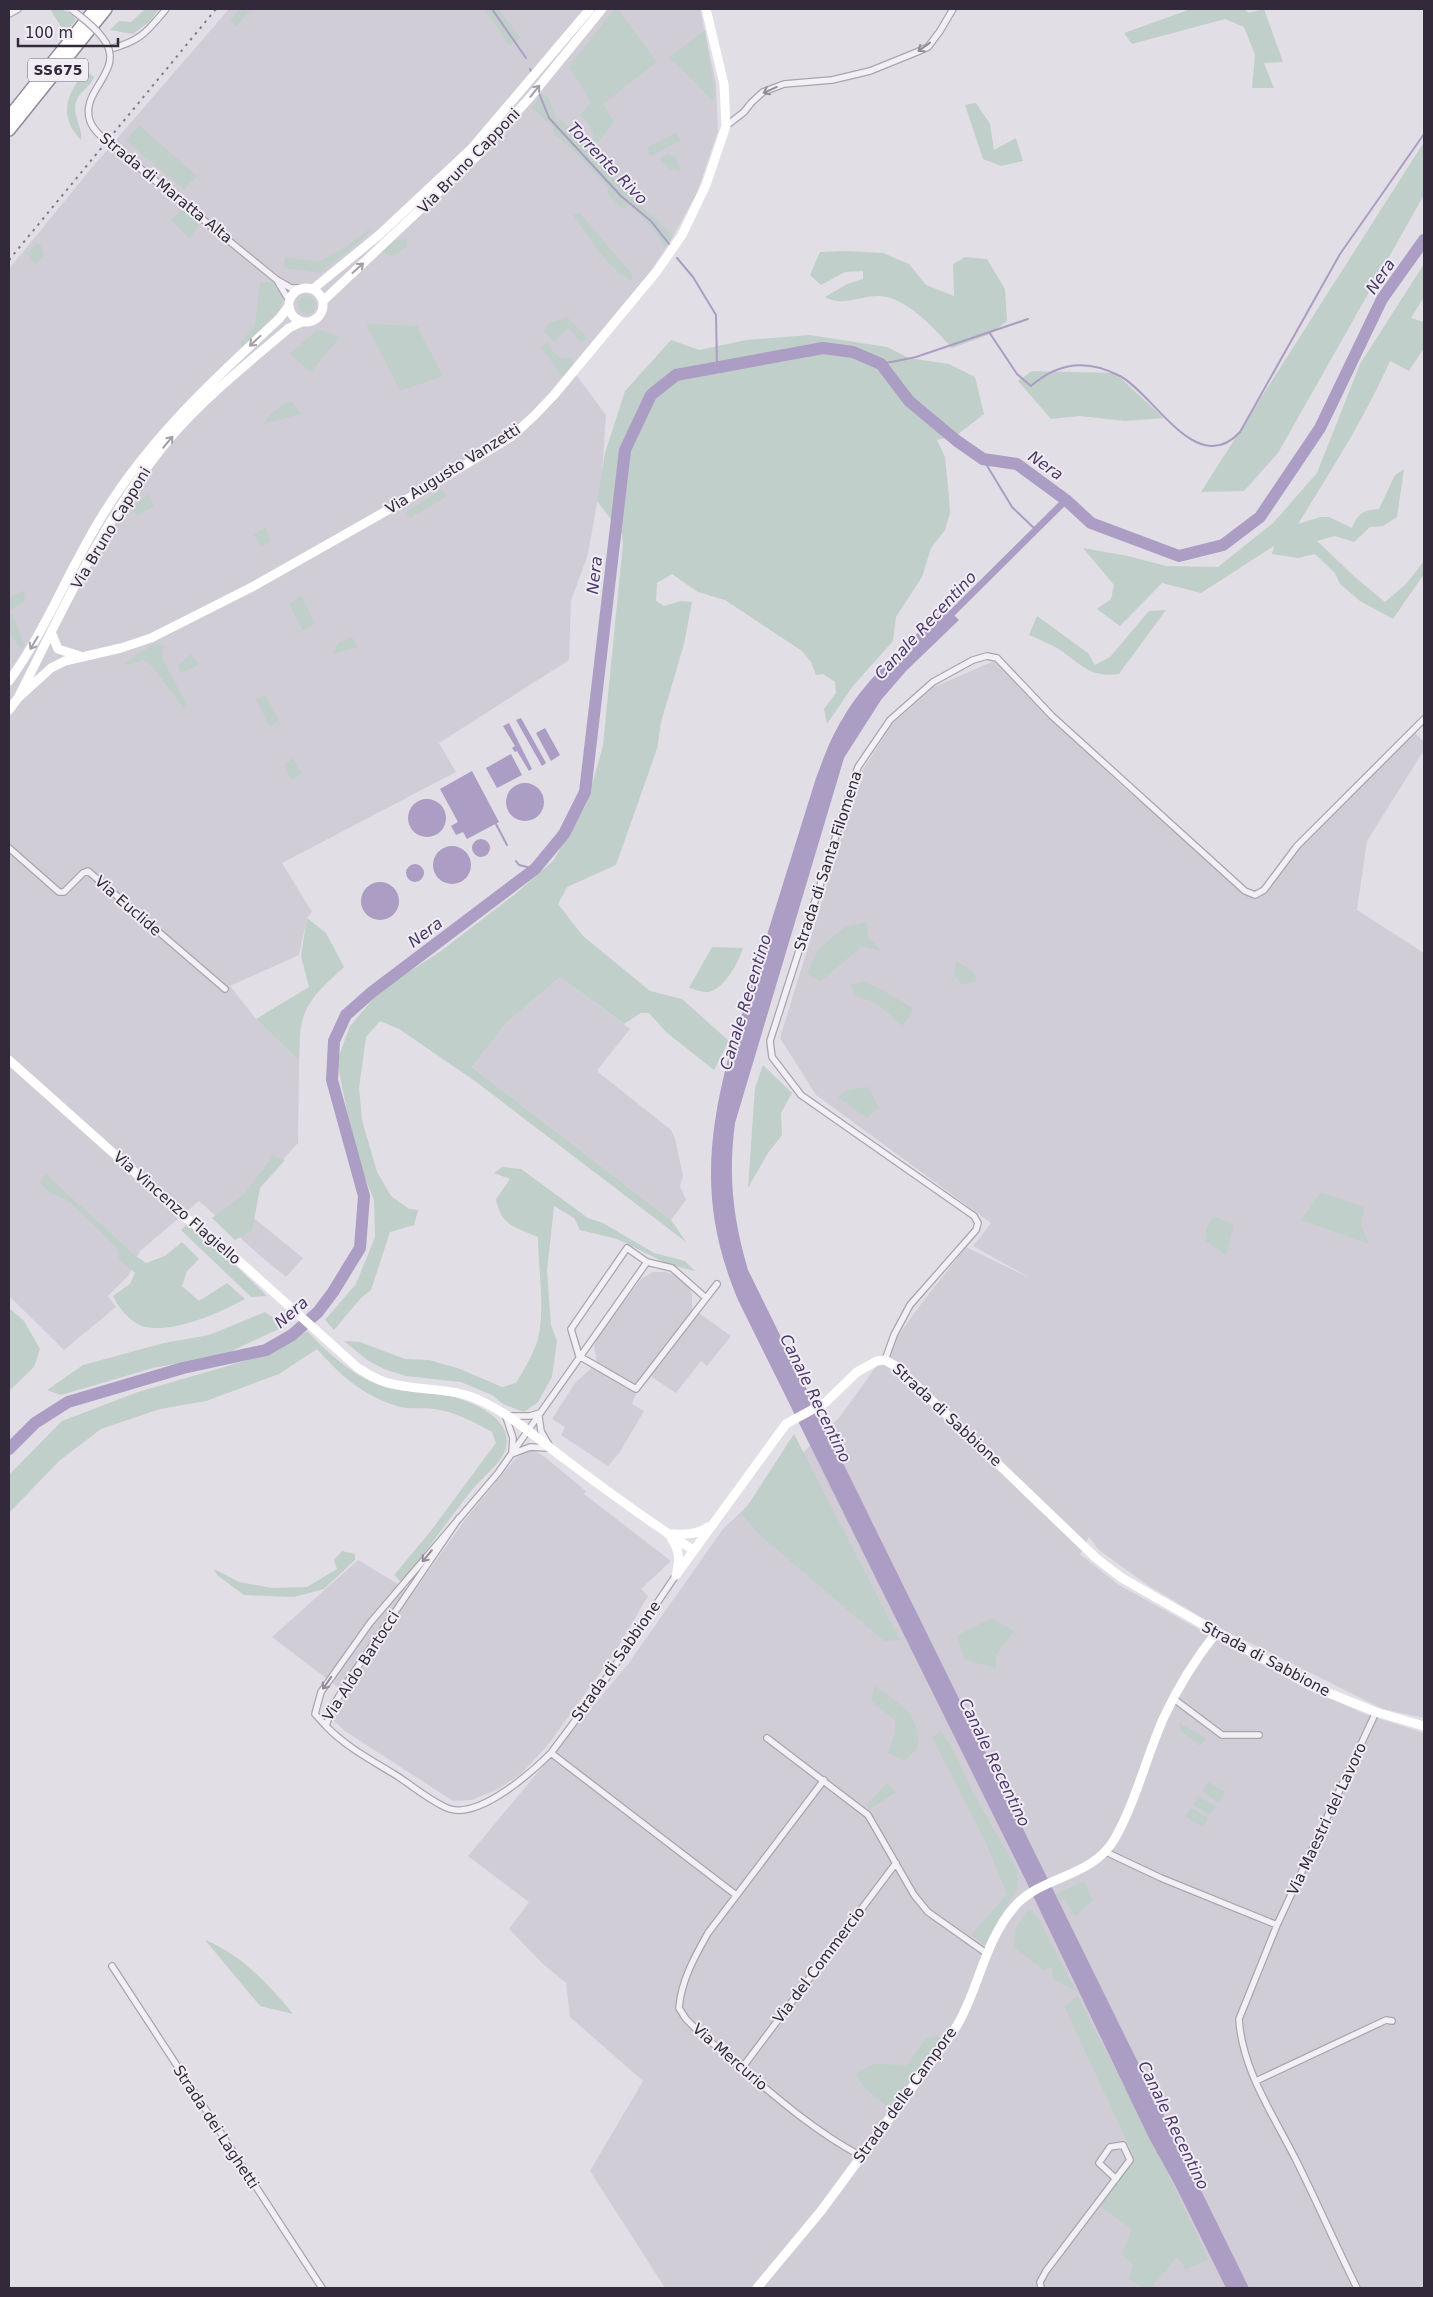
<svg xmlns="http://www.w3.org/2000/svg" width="1433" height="2297" viewBox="0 0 1433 2297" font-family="'DejaVu Sans',sans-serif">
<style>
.built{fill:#d1cdd7}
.green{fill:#c0cfc9}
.water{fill:#ab9dc3}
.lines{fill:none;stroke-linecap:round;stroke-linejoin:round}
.stream{stroke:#ab9dc3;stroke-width:2}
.canal{stroke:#ab9dc3;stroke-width:7}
.river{stroke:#ab9dc3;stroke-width:12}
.street-casing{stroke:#aaa4af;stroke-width:8}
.highway-casing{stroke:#91879b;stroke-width:14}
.street{stroke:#f3f0f5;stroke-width:5.5}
.secondary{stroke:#fff;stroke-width:9}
.highway{stroke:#fff;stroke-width:11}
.rail{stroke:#83798e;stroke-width:2;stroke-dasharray:2.5 5;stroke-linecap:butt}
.street-bridge-casing{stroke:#aaa4af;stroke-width:8;stroke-linecap:butt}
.street-bridge{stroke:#f3f0f5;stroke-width:5.5}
.oneway{stroke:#928c98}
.oneway2{stroke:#a39fa7}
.labels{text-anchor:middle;stroke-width:4;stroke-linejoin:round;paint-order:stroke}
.shield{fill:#f0edf4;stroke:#6b6472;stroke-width:1}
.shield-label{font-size:14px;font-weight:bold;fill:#32293b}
.street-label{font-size:15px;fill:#32293b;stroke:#f0edf4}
.water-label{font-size:16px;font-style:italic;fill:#4d386b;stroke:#f0edf4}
</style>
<rect width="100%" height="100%" fill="#e2dee6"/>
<!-- built -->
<path class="built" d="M229,9H700L716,84L718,131L697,193L670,242L651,271L571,368L606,415L602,474L588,554L571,601L569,660L439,743L456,772L282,863L312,912L307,918L299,955L230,986L256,1019L299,1061V1071L298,1143L240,1207L303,1258L286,1277L257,1253L199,1201L140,1251L129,1275L108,1296L116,1307L64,1350L9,1296V269L89,171Z
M994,661L1122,786L1258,897L1301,846L1415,733L1424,742V750L1367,841L1357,910L1424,953V1718L1383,1709L1216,1626L1146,1584L1099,1550L1089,1537L1080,1554L1119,1585L1302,1686L1365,1714L1424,1733V2288H665L590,2171L643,2081L570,2017L566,1983L543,1964L509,1929L529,1902L468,1856L628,1664L723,1529L839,1418L921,1304L966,1247L1032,1279L973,1246L991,1223L816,1095L780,1038L862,771L892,724L934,687Z
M560,977L630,1029L598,1069V1072L671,1130L675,1139L683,1175L680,1186L686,1200L671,1220L472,1067L506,1023Z
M653,1272H666L681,1277L688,1285L692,1295V1308L731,1336L707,1366L701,1361L676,1393L644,1372L632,1404L644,1411L620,1452L608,1466L561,1435L565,1427L552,1419L575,1383L597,1363L594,1346L598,1336L641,1279Z
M534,1450L546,1458L586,1491L584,1494L671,1561L641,1589L648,1596L614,1654L547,1746L521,1774L496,1790L472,1800L453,1801L345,1731L334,1721L333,1716L347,1694L272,1637L358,1560L413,1593L464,1521L516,1458L525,1452Z"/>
<!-- green -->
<path class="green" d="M50,9C61,9 69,9 76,20L65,33Z
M145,9H159L150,21L133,34L110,30L119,21L131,22Z
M239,9H251L237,26L230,21Z
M485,9H498L521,38L509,46Z
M618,9L657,62L603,104L614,122L596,145L592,143C597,131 589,124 580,115L591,102L569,67L613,11Z
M1191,9H1244L1249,13L1264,9L1283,62L1264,63L1274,88H1252L1255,55L1244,27L1225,19L1132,44L1124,33Z
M705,30L715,97L712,100L676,63L668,58Z
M86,71L94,77C90,88 79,91 76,102C72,116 83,127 81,140C58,117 66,93 86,71Z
M541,94L548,96L557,122L561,119C584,143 604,170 628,194C643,209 660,220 673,237L665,248L651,226L629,205L622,209L608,194V187L572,149L554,134L553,127L532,108Z
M976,103L990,124L994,150L1016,138L1023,161L1001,166L983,159L965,105Z
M139,125L197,176L184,189L126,141Z
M676,133L680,141L651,156L647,151L649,146Z
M1424,142V195L1278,453L1244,491L1201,492Z
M668,153L676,158L681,171L670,169L660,159Z
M184,208L200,223L190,239L171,220Z
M580,213L631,273L633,282C606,267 590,239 573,215Z
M373,226C361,245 337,258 320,273L284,268L285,257L319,262L347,246Z
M407,239V246L393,257L380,251L395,240Z
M37,243L41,246L44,256L35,265L27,254Z
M847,251L883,253L909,264L926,285L954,296L953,264L965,257L987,259L1005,289L1007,321L990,334L952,348C935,329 904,295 878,296C859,296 842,307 825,297L847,284L863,279V271L845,272L821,285L810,275L820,252Z
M1424,264V297L1411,318L1424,322V348L1409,371L1390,361C1365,418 1331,470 1298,524L1320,517H1329L1352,528C1358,513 1364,510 1379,509L1395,475L1404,469L1397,517L1383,526L1370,527L1354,542L1335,536L1317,541L1356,578L1385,602L1406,584L1424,561V574L1393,619L1360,601L1340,584L1335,573L1315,554L1298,558L1272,554L1274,546L1201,593L1162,583L1120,626L1097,609L1111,599L1114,585L1083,548L1128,556L1166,566L1218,567L1273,523L1317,473L1360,364Z
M272,282L283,297L280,309L241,349V342L255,325L260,283Z
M298 305a9 9 0 1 1 18 0a9 9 0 1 1-18 0Z
M567,317L588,338L582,343L569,328L554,341L544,331L549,323Z
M366,324L417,326L443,376L400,391Z
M318,329L340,337L311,372L290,354Z
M810,335L887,347L909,358L949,364L975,377L984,414L957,435L937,440L945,457L949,497L950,513L945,530L931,548L922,577L896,617L893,641L853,686L827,724L824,709L836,693L835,682L823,674L816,675L811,662L802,651L725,600L698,592L672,574L657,583L656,601L664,606L681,601L692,602L684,644L661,722L657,749L616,865L567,887L558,904L583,936L650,991L682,999L729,1041L714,1070L666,1032L649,1013H641L624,1024L560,977L506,1023L472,1067L671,1220L686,1242L475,1081L399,1029L380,1021L366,1037L359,1088L362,1120L377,1172L391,1196L409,1209L418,1210L414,1225L390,1232L371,1290L361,1298L334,1330L325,1320L356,1284L375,1237L374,1200L356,1157L337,1061L350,1026L381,990L441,951L514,895L553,861L586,805L603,746L623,543L622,534L597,501L605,453L625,391L671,340L699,350L746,340Z
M547,342C554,353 558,360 571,358L574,364L562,377L541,347Z
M1032,371L1115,373L1164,418L1125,421L1080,416L1051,419L1018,381Z
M287,401L293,403L301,414L264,424L270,414Z
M442,489L446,497L410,518L406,512Z
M148,494L154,506L137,516L131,507Z
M265,527L271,542L261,546L254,535Z
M25,590L24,602L9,611V598Z
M301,595L315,623L303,631L289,604Z
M1166,610L1119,674C1087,678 1081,663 1057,648C1048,643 1038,639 1029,635L1037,616L1088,653L1095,665L1110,657L1149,611Z
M9,613L14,618L25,647L20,649L9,631Z
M352,637L358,647L333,654L338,643Z
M155,643L166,646L162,650L163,660L187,705L185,710L152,666L144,660L127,665L124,663Z
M191,654L199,665L181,673L177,666Z
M265,695L279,720L270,727L256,699Z
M293,758L302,774L291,780L284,765Z
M307,918L326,933L344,967C328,982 307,999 302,1022C299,1034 300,1048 299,1061L256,1019L309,987L301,956Z
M866,922L868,937L880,950L861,947L821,981L807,974L818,949L845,927Z
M712,947L743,948C738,963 726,987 709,992C703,993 695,989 689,988Z
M956,961L973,971L977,981L962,985L954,974Z
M864,982L885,991L912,1008V1013L902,1026L875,1002L857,997L850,985Z
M763,1065L792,1093L781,1113L782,1135L768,1153L748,1188L755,1088Z
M868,1087L879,1108L867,1118L838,1097L847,1090Z
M273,1156L285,1160L260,1188L252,1231L235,1240L212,1218L244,1194Z
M502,1167L521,1169L588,1218L603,1223L654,1253L685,1261L695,1271L670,1265L617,1239L580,1230L574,1218L554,1206L547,1271L551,1325L557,1341L552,1377L538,1402L524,1412L503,1404L492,1395L461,1382L406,1376L384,1369L367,1360L344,1341L360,1342L405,1359L429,1360L460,1369L502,1387L516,1383C524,1370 532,1356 537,1342C546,1314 538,1267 538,1237C515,1227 501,1226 496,1199L510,1179L494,1173Z
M46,1174L133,1254L146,1263L165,1256L182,1242L199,1259L187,1271L182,1286L199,1301L227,1283L245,1299C220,1313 170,1335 142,1326C129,1321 118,1307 113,1296L130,1284L135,1273L120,1261L117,1248L70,1202L48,1191L39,1182Z
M1321,1192L1364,1207L1361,1225L1369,1244L1301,1220Z
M1214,1216L1234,1225L1226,1255L1206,1241V1228Z
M190,1221L267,1296L251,1297L181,1230Z
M9,1308L24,1321L40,1349L34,1367L9,1391Z
M265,1312L285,1326L223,1355L153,1368L61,1395L47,1390L83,1365L164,1343L209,1335Z
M307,1331C327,1352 352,1375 379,1385C398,1393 416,1390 436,1393C462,1397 518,1416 505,1451C500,1464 480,1480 471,1491C447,1521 426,1553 401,1582L394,1575L430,1532L496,1443L492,1432C473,1422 456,1412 435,1409C423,1407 409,1410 397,1406C362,1395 341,1376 317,1349L279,1374L206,1401L160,1409L101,1429L59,1461L9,1513V1475L62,1421L138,1392L269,1354Z
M794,1434L900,1640L884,1641L760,1535L742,1514Z
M342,1551L355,1554V1560L324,1589L294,1597L244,1595L217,1575L214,1569L239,1582L272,1588L307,1587L337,1569L334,1560Z
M991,1618L1014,1631L996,1655V1668L965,1660L957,1636Z
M875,1686C900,1705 920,1713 918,1747L905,1761L888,1753L895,1732V1720L871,1701Z
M1179,1723L1206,1738L1200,1746L1181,1731Z
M941,1731L952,1748L973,1793L1018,1871L1017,1889L998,1920L987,1946L971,1935L1007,1894L986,1843L932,1737Z
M1208,1782L1225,1792L1219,1802L1202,1792Z
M887,1783L896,1792L870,1809L866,1805Z
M1198,1796L1215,1806L1210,1815L1193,1805Z
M1191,1808L1208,1818L1203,1827L1185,1817Z
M1084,1881L1093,1900L1075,1917L1064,1898L1061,1903L1056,1894Z
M1029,1909L1038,1917L1076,1991L1053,1979L1052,1967L1043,1970L1013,1947L1016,1927Z
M205,1940C241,1954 269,1985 293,2014L260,2006Z
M1078,1996C1122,2084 1169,2170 1208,2260L1186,2269L1177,2257L1151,2288H1143L1129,2279L1133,2265L1122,2254L1132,2229L1099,2206L1135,2159L1064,2006Z
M943,2035L891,2110L864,2087L856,2074L873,2064L907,2065L926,2038Z"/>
<!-- water -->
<path class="water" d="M945,607L949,611L946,618L954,615L959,620L906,671L881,700L844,758L735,1123C728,1176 733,1219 748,1270L1249,2288H1226L1175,2185L1149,2138L1026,1881L738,1300C703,1216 705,1150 727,1063L816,778C824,757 831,737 843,718C868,675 910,642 945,607Z
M521,718L546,763L542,766L516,720Z
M509,723L532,769L529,771L517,751L515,752L512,748L515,746L503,726Z
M545,728L560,755L551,761L536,733Z
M511,754L522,775L497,788L486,768Z
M472,771L499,822L467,839L463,832L456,835L451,826L458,822L440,789Z
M506 802a19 19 0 1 1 38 0a19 19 0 1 1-38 0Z
M408 818a19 19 0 1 1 38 0a19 19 0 1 1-38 0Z
M472 848a9 9 0 1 1 18 0a9 9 0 1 1-18 0Z
M433 865a19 19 0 1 1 38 0a19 19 0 1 1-38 0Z
M406 873a9 9 0 1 1 18 0a9 9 0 1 1-18 0Z
M361 901a19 19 0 1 1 38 0a19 19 0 1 1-38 0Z"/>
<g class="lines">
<!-- stream -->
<path class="stream" d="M492,9L526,58
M530,69L531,71
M539,93L549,118L621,196L651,221L669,244
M677,258L693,277L716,315L717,367
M989,332L1017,374L1031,386C1058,362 1088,359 1120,376C1155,395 1197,479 1240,432L1340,254L1424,134
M881,364L916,357L1028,319
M983,459L1012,507L1035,529
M496,824L507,845
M516,861L519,865L535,869"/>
<!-- canal -->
<path class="canal" d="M941,624L1066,500"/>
<!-- river -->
<path class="river" d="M9,1449L35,1423L68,1402L183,1368L266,1350L292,1335L318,1312L333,1292L360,1248L364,1196L332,1080L334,1041L346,1015L372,992L535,869L564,834L585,792L625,450L651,395L676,375L823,348L853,352L881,364L909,401L957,441L983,459L1017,464L1066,500L1091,523L1179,556L1223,545L1260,517L1320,428L1382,299L1424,240"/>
<!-- street casing -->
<g class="street-casing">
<path id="street" d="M9,14L18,9
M110,49C140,41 146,33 166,9
M726,126L744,112L751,103L763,92L784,84L832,80L870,71L917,52L928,47L940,31L953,9
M125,156L277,280L291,288H304
M278,282L290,302
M9,848L59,892H64L83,873L88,871L225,989
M706,1298L672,1268L647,1262L627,1248L571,1329L579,1356L636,1389L717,1284
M885,1360L894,1335L910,1305L976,1230L978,1223L974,1216L801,1095L772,1057L770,1041L858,767L890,720L933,682L973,660L987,656L997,658L1052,716L1245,891L1255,895L1264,890L1297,846L1424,719
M510,1416H530L540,1413
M506,1417L513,1438L512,1452
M539,1417L541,1431L549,1445
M512,1454L530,1447L548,1448
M459,1518L348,1681L332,1708L326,1726L315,1714L321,1692L370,1623L498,1473L647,1262
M676,1575L601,1686L551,1753L736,1895
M1174,1699L1222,1735H1259
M326,1726C345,1746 371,1760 394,1774C409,1783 434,1804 450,1809C480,1818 531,1773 551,1753
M767,1738L868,1815L914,1895L928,1912L986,1953
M824,1780L708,1933C695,1956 681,1981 679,2008L686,2019L700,2033C752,2075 801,2124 861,2156
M1106,1852L1161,1878L1277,1925
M112,1966L322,2288
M742,2068L896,1863
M1256,2081L1386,2020L1392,2021
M1041,2288L1040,2282L1046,2271L1130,2160L1123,2145L1110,2147L1099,2163L1116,2179
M1357,2288C1336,2246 1317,2202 1296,2160C1274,2116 1242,2070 1239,2019L1277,1925L1376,1712"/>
</g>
<!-- highway casing -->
<g class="highway-casing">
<path id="highway" d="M9,117L95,9
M9,130L106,9"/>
</g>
<!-- street -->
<use href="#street" class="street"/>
<!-- secondary -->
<path class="secondary" d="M289 305a17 17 0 1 1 34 0a17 17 0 1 1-34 0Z
M313,289L379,235L472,148L590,9
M323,301L480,153L532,95L602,9
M51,632L58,649L80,656
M9,681C47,629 69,568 104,513C150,438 215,378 279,319L289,306
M18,698L51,668L65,661L121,648L151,638L252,587L425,489L511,437L535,415L554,395L657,271L682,235L706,185L726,126L724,84L706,9
M9,710L18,698C63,609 105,516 169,439C204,398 248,363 289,328L302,322
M9,1060L186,1218L220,1244L358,1368C366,1373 375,1379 385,1382C417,1392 451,1386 481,1401C512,1415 539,1440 566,1460C607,1491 650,1522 693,1550
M668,1534C683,1534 695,1536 708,1527
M671,1538C678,1548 681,1558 677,1570
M676,1575L786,1424L826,1402L857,1372L877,1361L885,1360L897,1367L1096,1558L1122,1578L1309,1685L1376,1712L1424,1726
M757,2288L821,2211L942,2047C948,2039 954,2031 959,2022C980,1984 985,1940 1015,1906C1041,1876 1091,1878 1114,1840C1136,1802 1146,1757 1164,1717C1177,1689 1197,1657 1216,1633"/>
<!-- highway -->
<use href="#highway" class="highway"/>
<!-- rail -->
<path class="rail" d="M9,260L216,9"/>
<!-- street-bridge casing -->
<g class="street-bridge-casing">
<path id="street-bridge" d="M71,9C81,17 94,26 102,37C129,70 79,89 90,121C95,135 114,146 125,156"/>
</g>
<!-- street-bridge -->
<use href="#street-bridge" class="street-bridge"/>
</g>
<!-- one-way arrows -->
<defs><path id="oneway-shaft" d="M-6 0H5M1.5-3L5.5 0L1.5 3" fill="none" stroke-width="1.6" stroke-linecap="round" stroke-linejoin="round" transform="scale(1.25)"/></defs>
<g class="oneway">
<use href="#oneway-shaft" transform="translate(924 47) rotate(144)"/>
<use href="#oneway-shaft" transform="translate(770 90) rotate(156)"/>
<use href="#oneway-shaft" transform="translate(427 1556) rotate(130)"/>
<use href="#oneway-shaft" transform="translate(327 1683) rotate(125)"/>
</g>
<g class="oneway2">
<use href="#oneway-shaft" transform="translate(535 91) rotate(-51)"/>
<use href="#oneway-shaft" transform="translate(358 268) rotate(-42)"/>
<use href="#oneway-shaft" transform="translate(255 341) rotate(137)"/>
<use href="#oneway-shaft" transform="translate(168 442) rotate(-50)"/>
<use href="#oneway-shaft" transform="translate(34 643) rotate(121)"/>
</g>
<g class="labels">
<!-- shield labels -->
<rect class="shield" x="28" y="58.5" width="60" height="23" rx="4"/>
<g class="shield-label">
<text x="58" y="75">SS675</text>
</g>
<!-- street labels -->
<g class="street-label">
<text transform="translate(469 161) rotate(-46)" y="5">Via Bruno Capponi</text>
<text transform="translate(166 188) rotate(39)" y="5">Strada di Maratta Alta</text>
<text transform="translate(453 469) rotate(-32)" y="5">Via Augusto Vanzetti</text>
<text transform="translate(111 528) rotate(-59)" y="5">Via Bruno Capponi</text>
<text transform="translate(828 861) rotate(-72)" y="5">Strada di Santa Filomena</text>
<text transform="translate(128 906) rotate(41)" y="5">Via Euclide</text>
<text transform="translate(177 1208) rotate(41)" y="5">Via Vincenzo Flagiello</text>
<text transform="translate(947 1415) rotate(43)" y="5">Strada di Sabbione</text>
<text transform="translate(1266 1659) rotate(28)" y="5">Strada di Sabbione</text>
<text transform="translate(616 1661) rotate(-55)" y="5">Strada di Sabbione</text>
<text transform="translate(361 1666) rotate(-57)" y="5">Via Aldo Bartocci</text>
<text transform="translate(1327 1819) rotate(-65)" y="5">Via Maestri del Lavoro</text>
<text transform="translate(819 1965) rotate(-53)" y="5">Via del Commercio</text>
<text transform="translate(730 2057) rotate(41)" y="5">Via Mercurio</text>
<text transform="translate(905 2095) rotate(-54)" y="5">Strada delle Campore</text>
<text transform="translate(216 2127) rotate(57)" y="5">Strada dei Laghetti</text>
</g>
<!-- water labels -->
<g class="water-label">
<text transform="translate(608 163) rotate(46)" y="6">Torrente Rivo</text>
<text transform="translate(1380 276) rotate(-56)" y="6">Nera</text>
<text transform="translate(1046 465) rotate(35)" y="6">Nera</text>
<text transform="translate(594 575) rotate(-83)" y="6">Nera</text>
<text transform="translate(925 625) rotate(-47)" y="6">Canale Recentino</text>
<text transform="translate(425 932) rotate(-37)" y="6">Nera</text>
<text transform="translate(745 1002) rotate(-73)" y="6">Canale Recentino</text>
<text transform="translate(291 1312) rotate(-41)" y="6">Nera</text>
<text transform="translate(816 1398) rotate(64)" y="6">Canale Recentino</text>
<text transform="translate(995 1762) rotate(64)" y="6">Canale Recentino</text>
<text transform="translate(1174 2125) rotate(64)" y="6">Canale Recentino</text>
</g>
</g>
<!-- border -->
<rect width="1433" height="2297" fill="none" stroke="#32293b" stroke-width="20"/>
<!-- scale -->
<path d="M18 38v8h100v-8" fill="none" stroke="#32293b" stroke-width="2.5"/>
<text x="25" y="38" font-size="15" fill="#32293b" stroke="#f0edf4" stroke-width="4" paint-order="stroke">100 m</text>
</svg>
